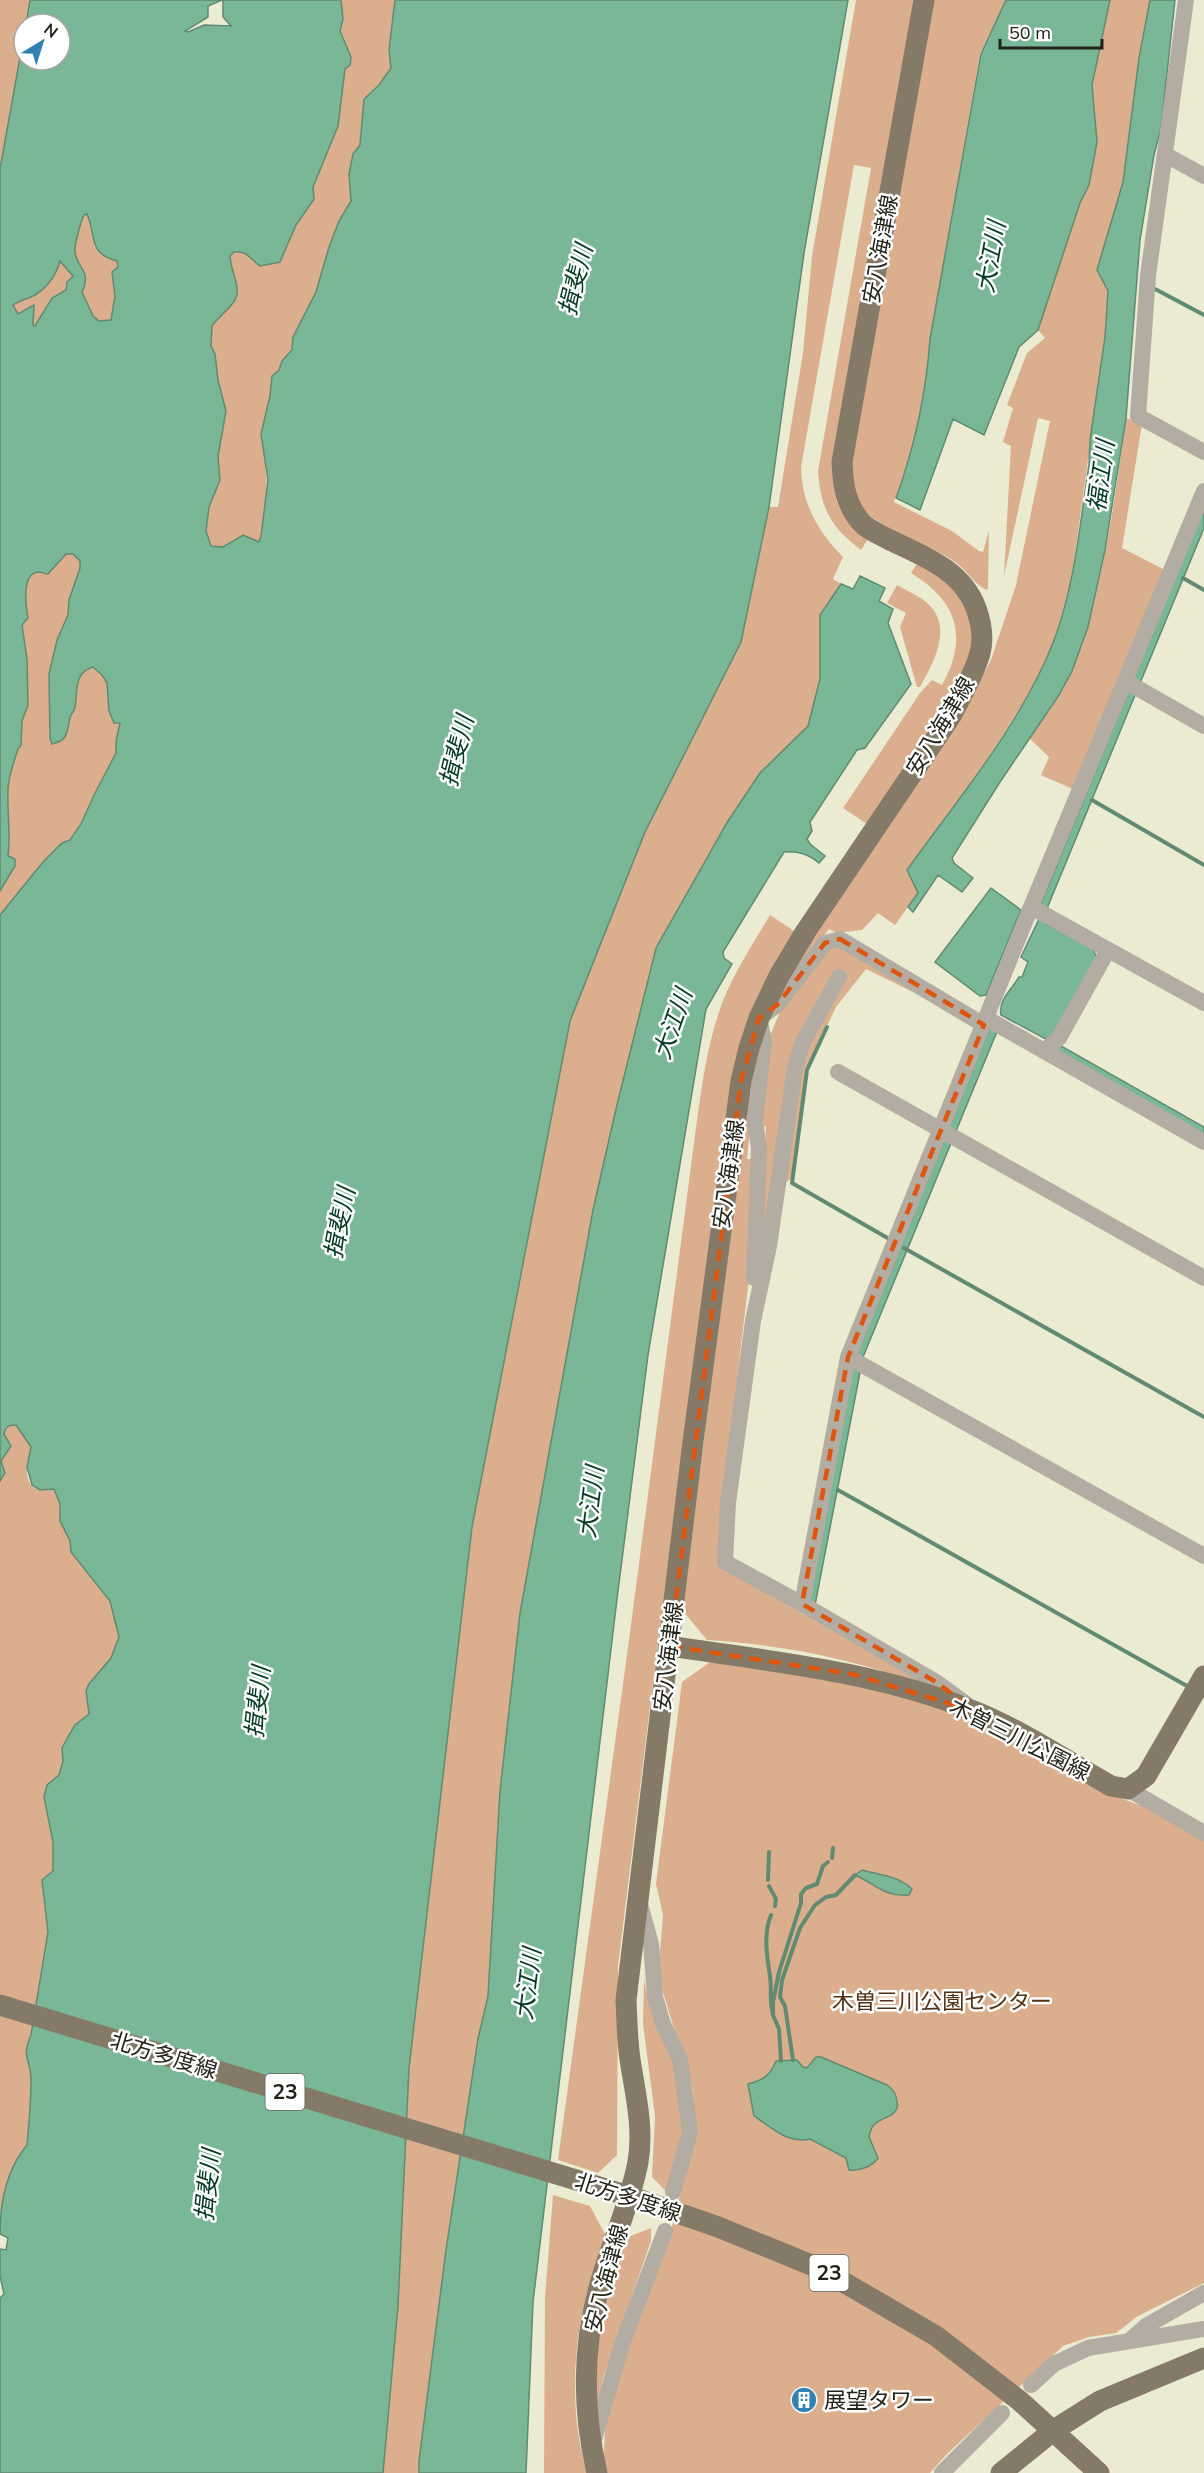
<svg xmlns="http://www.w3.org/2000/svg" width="1204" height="2473" viewBox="0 0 1204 2473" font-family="Mulish,'Noto Sans JP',sans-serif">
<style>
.green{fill:#dbaf8e}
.water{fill:#7ab797;stroke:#608b72;stroke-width:1.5;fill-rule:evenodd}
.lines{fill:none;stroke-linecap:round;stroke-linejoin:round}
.stream{stroke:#608b72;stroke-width:4}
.minor{stroke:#b2aca2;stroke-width:16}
.major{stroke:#847a67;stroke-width:21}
.marked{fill:none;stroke:#de560d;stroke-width:4.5;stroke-dasharray:12 8;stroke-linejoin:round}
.labels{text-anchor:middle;stroke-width:5;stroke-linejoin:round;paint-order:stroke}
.shield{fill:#fff;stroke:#65655f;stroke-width:1.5}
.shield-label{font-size:21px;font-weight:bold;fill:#23231a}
.street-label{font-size:22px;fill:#23231a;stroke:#fff}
.park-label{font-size:22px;fill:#533014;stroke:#fff}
.poi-label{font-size:22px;fill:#23231a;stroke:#fff;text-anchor:start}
.water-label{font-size:24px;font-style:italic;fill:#043924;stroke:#fff}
</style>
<rect width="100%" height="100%" fill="#eaebd0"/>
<!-- green -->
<path class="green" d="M0,0H39L31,24H24V60L0,213Z
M334,0H405C377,160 318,312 265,465C269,490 267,518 259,542H233L223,547L202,544L198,316Z
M856,0H917L834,472C833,508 842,516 868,539L861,550C831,527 821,510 818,471L871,168L854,165L801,467C802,504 817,530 843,557L833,579L841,584L820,615V679L808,726L760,773L656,948L616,1109L593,1210L520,1613L500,1791L488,1996L478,2039L446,2250L419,2473H383L398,2306L409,2068L472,1527L570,1021L645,832L741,642L769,507H778L803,353L812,256Z
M931,0H1006L980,54L930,339C926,395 914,449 894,502L952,531L979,551L983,552L989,531L988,588L986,590C973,583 967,570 955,562C929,543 867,527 856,498C851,486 850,470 848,457Z
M1110,0H1150L1139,58L1123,182L1097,270L1108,291L1105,337L1073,568C1065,608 1054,648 1034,684C997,749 951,809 908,870L918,893L895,925L878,913L862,930L837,933L829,929L776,999L783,982L958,720L991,660L1016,585L1050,421L1038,418L1004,576L1011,446L1003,442L1013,408L1007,405L1027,353L1045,338L1038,330L1080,203L1089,185L1097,142L1092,85Z
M113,176L121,328L0,334L4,313Z
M1126,418L1142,424L1122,548L1165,570L1075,790L1041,775L1049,757L1029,738C1039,724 1052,709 1060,693C1102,608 1113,511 1126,418Z
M57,532L158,593L109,788L0,932V569Z
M918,562C948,579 975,607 972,644C971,657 966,667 961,679C937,731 900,777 867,824L843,808L920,693L932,680L942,685C969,637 957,601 911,573Z
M897,585C905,590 915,594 922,599C956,622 935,660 920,687H917L900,627L906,613L887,603Z
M770,915L794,931L735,1079L658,1642L618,1966L617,2155L598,2173L558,2160L629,1640L697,1120C702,1084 707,1049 718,1015C729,980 751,947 770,915Z
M839,946L917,994L866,969L836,1007L806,1070L792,1178L781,1186L799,1041L760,1262L766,1127L760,1123L769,1038L780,1012L823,950Z
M749,1072L751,1121L747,1159H754L751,1263L740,1353L720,1566L932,1688C858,1660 787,1645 707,1640L683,1611Z
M10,1425H16C23,1431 25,1440 31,1447C29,1459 20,1484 39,1490C43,1491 50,1489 54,1489L60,1504V1521L70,1541L71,1552L110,1601L119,1637L111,1658L86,1691L89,1714L75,1725L69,1735L62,1748L63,1761L59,1775L47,1785L44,1797L53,1842V1871L42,1880L48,1932L31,2035C20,2060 32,2059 31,2081C31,2103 29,2124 27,2145C10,2165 9,2190 0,2214V1481L5,1473L1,1461L7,1453L4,1434Z
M710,1662L810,1674L907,1699L963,1717L1014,1741L1112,1795L1142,1806L1204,1841V2283L1138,2316L1116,2333L1089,2337L1063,2346L947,2454L930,2473H604L603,2471L605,2430L622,2359L667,2247L695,2134L693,2092L686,2057L673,2025L658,1976L663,1915L656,1884L682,1682Z
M644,1979L647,1995L674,2058L684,2130L667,2192L652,2177L655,2116L643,2024Z
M553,2195L590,2206L606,2236C596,2265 585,2295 580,2325C572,2372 573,2428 587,2473H544L545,2298Z
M651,2228V2241L603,2378L595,2416L597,2333L623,2239Z"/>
<!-- water -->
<path class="water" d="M30,0H222L208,6V17L185,31L188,32L204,25L231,26L223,17V0H341L343,19L340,31L351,57L350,65L345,69L338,126L313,187L314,199L296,225L280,262L260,266C250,259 247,250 234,252L230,256C230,269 242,289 235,300C229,310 218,317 212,326L211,346L215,354L218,380L226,411L218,456L220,480L209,507L206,531L211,546L223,547L243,535L259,542L261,536L268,480L261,434L270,396L272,376L279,370L282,361L292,350L293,337L316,292L329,247L339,221L351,201L349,174L353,154L360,145L364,99L379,85L391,68L389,50L395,0H848L804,253L769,507L741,642L645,832L570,1021L472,1527L409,2068L398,2306L383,2473H0V2298L4,2294L0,2276V2249L6,2250L8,2238L0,2234C0,2203 7,2169 27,2145C29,2123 31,2103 31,2081C32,2059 20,2060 31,2035L48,1932L42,1880L53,1871V1842L44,1797L47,1785L59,1775L63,1761L62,1748L69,1735L75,1725L89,1714L86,1691L89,1684L111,1658L119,1637L110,1601L71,1552L70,1541L60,1521V1504L54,1489L40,1490L32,1485L27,1467L31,1447L16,1425C8,1425 6,1427 4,1434L11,1446L1,1461L5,1473L0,1481V915L43,862L62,843L70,840L81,824L95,793L116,753V741L120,723H114L109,711L107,683L102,675L93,667C73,673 78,692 75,707C74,712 73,711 71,715C68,722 69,732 64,738C62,741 56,743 52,744L50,738L49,674L57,640L68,615L69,600L80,568V561L73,554H66L48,574C45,574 42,572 38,572C21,574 26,607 28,618L22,625L27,659L28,705L22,721L21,745L18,749C14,762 8,777 8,790C7,812 11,836 8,856L15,859V866L0,891V169L24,35V60H60V24H26ZM87,214C97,236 87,253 117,261L118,267L112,272L115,296L111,320L99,321L93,316L82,292C92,270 77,269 75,252C74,246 81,221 84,215ZM60,261L73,276L67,282L66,290L52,298L35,326L33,325L34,305L18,314L13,305C20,300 28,299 35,295C48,287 56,275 60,261Z
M1006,0H1110L1092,85L1097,142L1089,185L1080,203L1038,330L1019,347L984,435L953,419L920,510L896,498C915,446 926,394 930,339L981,54Z
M1150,0H1175L1161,128L1154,155L1140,240L1126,418L1105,550L1088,627L1072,671L1059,695L1000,782L952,858L954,863L973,878L962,892L938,875L913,912L908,907L918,893L907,870C958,799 1021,724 1053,643C1075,586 1080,523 1089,464L1090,440L1105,337L1108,291L1097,270L1123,182L1139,58Z
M1204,508V528L1048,906L1046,924L1093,949L1096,956L1061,1046L1204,1127V1137L1058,1053L1046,1039L1001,1015C998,1000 1012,989 1019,977H1022L1028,962L1021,957L1038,921L1042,901Z
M860,576L885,588L879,601L893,609L888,623L911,684L865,748L857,750L810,822L812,831L807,839L810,844L825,856L819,863C808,854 799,851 784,852L723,952L724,958L732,964L706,1009L648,1355L617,1599L533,2302L526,2473H419V2461L446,2250L478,2039L488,1996L500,1791L520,1613L593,1210L616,1109L656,948L728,821L760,773L808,726L820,679V615L841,584L853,589Z
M991,888L1021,910L986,995L980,996L935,962Z
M990,1027L998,1029L863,1357L815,1605L809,1599L852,1366Z
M862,1870C879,1875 899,1876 912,1889L909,1895C884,1897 875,1884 855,1875Z
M816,2057H821L887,2085C894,2090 896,2094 897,2102C900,2116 884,2116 875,2124C871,2127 870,2131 869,2137L878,2158C872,2167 859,2171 849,2170L846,2158L810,2139C787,2144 773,2128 754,2116L748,2084C763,2080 770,2076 776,2061L797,2060L803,2067L807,2068Z"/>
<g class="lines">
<!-- stream -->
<path class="stream" d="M1155,289L1204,315
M1183,578L1204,590
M1092,800L1204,865
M827,1027L807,1070L792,1183L891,1240
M904,1248L1204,1417
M838,1490L1187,1686
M832,1858L833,1848
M768,1880L769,1852
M769,1886L776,1899L775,1906
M771,1915C763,1934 767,1957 770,1976C772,1990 769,2001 773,2014
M793,2060L785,2006L780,1997L782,1980L800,1928L815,1905L826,1897L836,1895L855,1875
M781,2061L779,2029L773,2015V2002L779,1972L801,1903V1894L806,1888L817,1884L823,1866L828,1862"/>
<!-- minor -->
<path class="minor" d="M1186,0L1148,276L1138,416L1204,452
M1166,155L1204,176
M1125,681L1204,726
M1031,907L1204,1003
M986,1018L1204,1142
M1044,1051L1059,1038L1108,950
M838,1072L1204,1278
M754,1278L759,1148L755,1121L764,1041L759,1018L777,1005L825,943L840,939L984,1025
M848,1357L1204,1556
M802,1604L725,1562L728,1503L753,1321L769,1246L795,1068L802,1044L839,977
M965,1703L936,1682L802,1604L848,1357L1031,907L1204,491
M1128,1789L1204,1833
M640,1904L651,1944L655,1997L663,2024L680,2059L690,2132L673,2192
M1129,2341L1146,2326L1204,2293
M1031,2385L1054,2364L1088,2348L1204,2329
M593,2443L622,2344L665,2231
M942,2473L1002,2413"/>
<!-- major -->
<path class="major" d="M670,1646C771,1662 875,1671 971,1710C1018,1728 1067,1761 1111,1786L1128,1789L1146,1776L1204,1676
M0,2005L629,2196L718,2227L821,2269L936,2336L1020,2401L1099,2473
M597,2473C583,2412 582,2349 599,2288C610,2246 630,2205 638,2162C644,2127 635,2093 630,2059C627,2039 627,2019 626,2000L693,1442L741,1081L749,1048L759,1018L779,976L806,931L951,716C961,696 974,675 980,653C984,638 981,622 976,608C961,569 923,556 888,539C879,534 868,530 861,522C845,504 843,484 842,462L924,0
M1001,2473L1054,2430L1100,2401L1204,2358"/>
</g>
<!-- marked area -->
<path class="marked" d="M840,939L984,1025L848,1357L802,1604L936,1682L974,1711L852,1674L670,1646L741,1081L759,1018L777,1005L825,943Z"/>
<!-- icons -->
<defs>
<g id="building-disc" transform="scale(1.35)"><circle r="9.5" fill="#2f82b2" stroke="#fff"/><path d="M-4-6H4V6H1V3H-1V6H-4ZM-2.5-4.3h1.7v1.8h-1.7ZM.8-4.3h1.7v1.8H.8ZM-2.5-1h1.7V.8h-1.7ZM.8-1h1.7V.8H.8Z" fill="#fff"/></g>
</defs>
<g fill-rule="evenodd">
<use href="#building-disc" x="804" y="2400"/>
</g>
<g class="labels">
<!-- shield labels -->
<g class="shield">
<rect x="265.5" y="2074" width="39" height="36" rx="4.5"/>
<rect x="809.5" y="2255" width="39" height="36" rx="4.5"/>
</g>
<g class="shield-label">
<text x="285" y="2099">23</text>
<text x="829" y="2280">23</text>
</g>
<!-- street labels -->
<g class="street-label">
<text transform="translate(880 249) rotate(-80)" y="8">安八海津線</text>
<text transform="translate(940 726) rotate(-59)" y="8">安八海津線</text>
<text transform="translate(728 1174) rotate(-82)" y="8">安八海津線</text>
<text transform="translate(668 1656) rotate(-83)" y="8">安八海津線</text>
<text transform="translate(1020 1739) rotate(27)" y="8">木曽三川公園線</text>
<text transform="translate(164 2055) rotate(17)" y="8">北方多度線</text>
<text transform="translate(628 2197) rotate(18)" y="8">北方多度線</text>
<text transform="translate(606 2278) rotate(-75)" y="8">安八海津線</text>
</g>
<!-- park labels -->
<g class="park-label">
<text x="942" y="2009">木曽三川公園センター</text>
</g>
<!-- poi labels -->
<g class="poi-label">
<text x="824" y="2408">展望タワー</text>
</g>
<!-- water labels -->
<g class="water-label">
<text transform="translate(991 257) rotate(-80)" y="8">大江川</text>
<text transform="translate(576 280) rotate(-76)" y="8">揖斐川</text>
<text transform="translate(1101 476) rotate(-82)" y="8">福江川</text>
<text transform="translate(457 751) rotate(-76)" y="8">揖斐川</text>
<text transform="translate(673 1024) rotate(-71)" y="8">大江川</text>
<text transform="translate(340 1223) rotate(-79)" y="8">揖斐川</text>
<text transform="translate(591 1502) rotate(-83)" y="8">大江川</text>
<text transform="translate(258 1702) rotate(-84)" y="8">揖斐川</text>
<text transform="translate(528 1984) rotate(-83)" y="8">大江川</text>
<text transform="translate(208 2185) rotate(-84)" y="8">揖斐川</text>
</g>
</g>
<!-- north arrow -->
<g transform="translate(42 42) rotate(38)"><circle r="28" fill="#ffffff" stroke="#a7a7a3" stroke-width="1.5"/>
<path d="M0-4.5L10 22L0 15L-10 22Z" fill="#2f82b2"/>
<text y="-9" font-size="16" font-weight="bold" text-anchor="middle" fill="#23231a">N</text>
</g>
<!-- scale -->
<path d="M1000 39v9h102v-9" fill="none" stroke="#23231a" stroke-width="3"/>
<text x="1009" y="39" font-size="18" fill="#23231a" stroke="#ffffff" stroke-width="4.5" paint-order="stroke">50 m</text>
</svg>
